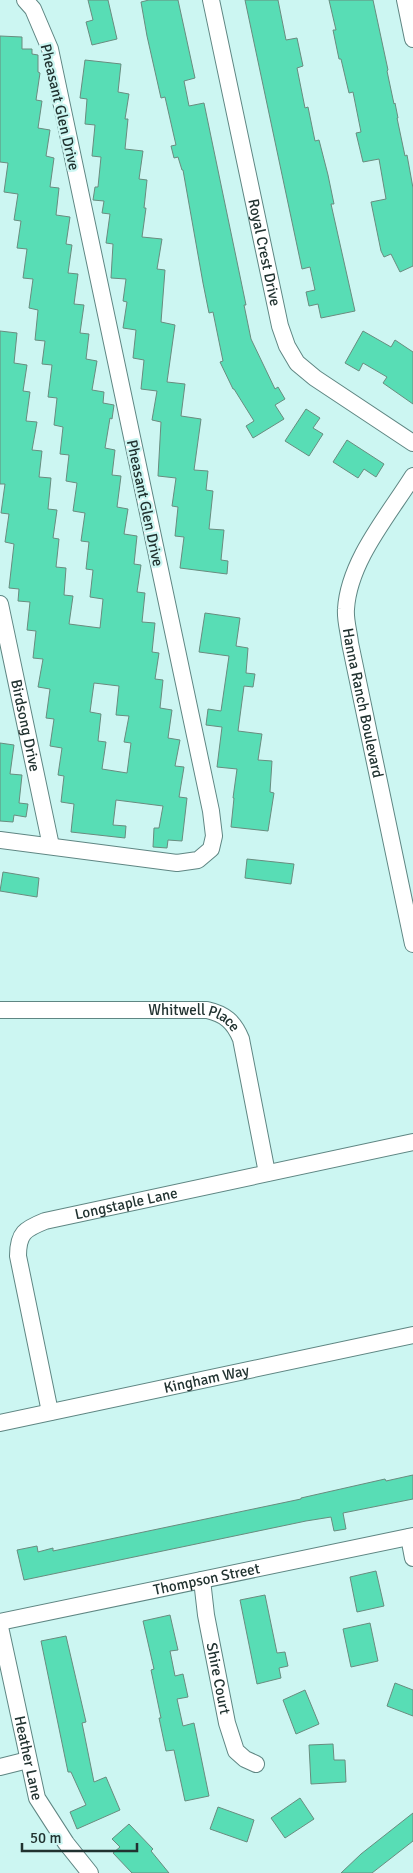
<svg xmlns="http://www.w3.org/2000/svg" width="413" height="1873" viewBox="0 0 413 1873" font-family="Signika,sans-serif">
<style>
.building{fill:#58ddb5;stroke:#698c7f;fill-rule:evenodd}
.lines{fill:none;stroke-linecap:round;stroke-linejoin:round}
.street-casing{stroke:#5f8683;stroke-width:18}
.street{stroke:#fff;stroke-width:16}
.labels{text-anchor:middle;stroke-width:4.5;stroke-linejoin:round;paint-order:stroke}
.street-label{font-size:15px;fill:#213230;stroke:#ccf6f2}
</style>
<rect width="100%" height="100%" fill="#ccf6f2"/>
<!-- building -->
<path class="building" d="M88,0H108L117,39L92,45L86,22L93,20Z
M149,0H178L195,78L184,81L189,106L204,103L246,305H244L251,339L275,389L278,387L285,399L275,405L284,419L253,438L246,426L254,421L234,389H233L220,362L223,361L213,312L209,313L203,283L183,170H182L178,157L174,158L171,146L176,145L165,97L161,98L147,36L141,2Z
M245,0H278L286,40L297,38L303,66L297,68L305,108L308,107L315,141L319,140L328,175L334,204H331L355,311L321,318L318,304L309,306L306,292L315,290L310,267L302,269Z
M329,0H373L388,70L387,71L394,104L395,103L398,118H397L405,156L407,155L413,188V266L400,272L391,254L384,257L381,251L371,202L386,199L379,159L363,162L356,133L361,132L353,92L349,93L341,59H339L333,30H336Z
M0,36L22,37V49H32V54L38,55V72L40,73L36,100L42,101L38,128L50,130L46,156L54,158L50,187L59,188L56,215L70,217L66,244L72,245L68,273L78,274L74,304L84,305L80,333L89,334L86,359L97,361L92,390L104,392L103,403L114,405L112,419L110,418L105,448L115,450L112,475L121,476L117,507L128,509L124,534L137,536L134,564L141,565L137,592L145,593L142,622L155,623L152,652L159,653L155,679L163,680L160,708L172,710L168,738L180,740L175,766L184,767L179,797L187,798L182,841L168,840L167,848L153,847L154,828H159L163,806L116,800L113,825L126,826L125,838L71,832L74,804L61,802L64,776L58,775L62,748L50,746L54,719L46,718L50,689L38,687L43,659L33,658L36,631L27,630L30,602L18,601L19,589L9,588L14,544L5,542L9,514L1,513L5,484H0V331L17,333L14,363L27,365L23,391L30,392L26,421L37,422L32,450L42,451L39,477L51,478L48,509L57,510L53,538L59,539L56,567L66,568L64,595L73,596L69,624L100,628L103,599L90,597L93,570L86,569L89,542L81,541L85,513L73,511L77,483L66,481L69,455L60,454L63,427L54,425L57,398L48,397L52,365L42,364L45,341L35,340L38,310L29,308L33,279L23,278L27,249L17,248L21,221L14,220L18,194L4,192L8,163L0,162ZM94,683L119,686L116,715L129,716L124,742L131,743L127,773L102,769L106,742L98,741L101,714L90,712Z
M85,60L121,64L118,92L129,94L125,119H128L125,149L143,151L139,179L147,180L144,208H146L142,237L162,239L157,269L165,270L161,322L175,325L167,382L185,384L181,416L201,419L194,470L208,471L206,490L213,491L209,529L224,530L221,560L228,561L227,574L180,568L184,537L175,536L178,507L172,506L176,478L158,476L161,422L152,420L157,391L141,389L144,360L133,358L136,330L123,328L127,302L123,301L126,279L111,278L113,244L106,243L110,214L102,213L104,201L93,200L95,187H98L101,157L92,156L95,125L85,124L87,99L80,98Z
M363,331L391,347L395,340L413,352V404L383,383L387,377L363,363L359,371L345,363Z
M306,409L320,418L313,428L323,434L309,456L285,441Z
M347,440L384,464L376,477L364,469L358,478L333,462Z
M205,613L240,618L236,646L248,648L246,673L255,674L253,687L244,686L238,731L262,734L258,760L272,761L270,792L274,793L268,831L231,827L234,798H233L237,769L217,767L222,727L206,725L208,709L221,711L229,656L199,652Z
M0,743L14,745L10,774L22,775L19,803L28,804L26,817L14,815L13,822L0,821Z
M247,859L294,864L291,884L245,878Z
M3,872L39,878L37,897L0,891Z
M413,1475V1499L343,1513L346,1529L334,1531L331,1517L306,1521L24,1580L17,1550L37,1546L38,1552L53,1548V1551L301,1499V1498L385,1479L386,1481Z
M376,1571L384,1606L357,1612L350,1577Z
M265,1595L277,1653L285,1652L288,1666L279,1668L281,1678L257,1684L240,1600Z
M170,1615L178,1650L170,1651L175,1676L183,1674L188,1697L177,1699L183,1726L194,1723L209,1796L185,1801L174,1750L166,1751L159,1718H161L151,1670L154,1669L143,1621Z
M370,1623L378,1661L351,1667L343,1629Z
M66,1636L86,1722L82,1723L94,1782L106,1777L120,1810L77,1829L70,1812L86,1805L71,1772H68L41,1641Z
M395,1683L413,1690V1716L387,1706Z
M305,1690L319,1724L296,1734L283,1700Z
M333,1744L334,1760H345L346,1782L311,1784L309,1745Z
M300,1798L314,1819L285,1838L271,1818Z
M218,1807L254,1820L247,1842L210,1829Z
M413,1813V1841L372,1873H341L361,1854Z
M129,1824L153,1849L151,1851L169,1873H132L113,1853L120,1847L112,1839Z"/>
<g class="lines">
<!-- street casing -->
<g class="street-casing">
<g id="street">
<path id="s1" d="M211,0L280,326L287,346L297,363L315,378L413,443"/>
<path d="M405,0L413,39"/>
<path id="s2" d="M413,476C388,516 349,561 346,609C345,620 349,632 350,643L413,944"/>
<path id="s3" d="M0,604L51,846"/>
<path d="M0,840L177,863L198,860L211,849L214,836L211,811L50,49L33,9L25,0"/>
<path id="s4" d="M0,1010H207C225,1014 234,1022 241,1039L267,1173"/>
<path id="s5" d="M50,1412L18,1256C18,1233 25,1229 45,1221L413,1142"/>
<path id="s6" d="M0,1423L413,1335"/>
<path d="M409,1537L413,1558"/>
<path id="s7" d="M202,1580L206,1615L227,1723L236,1751L245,1759L256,1764"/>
<path id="s8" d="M0,1622L413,1536"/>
<path id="s9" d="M0,1627L37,1798L66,1843L90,1873"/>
<path d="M0,1767L28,1760"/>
</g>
</g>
<!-- street -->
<use href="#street" class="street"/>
</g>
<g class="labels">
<!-- street labels -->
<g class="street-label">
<text transform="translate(60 107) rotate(77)" y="5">Pheasant Glen Drive</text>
<text dy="5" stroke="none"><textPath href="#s1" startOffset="258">Royal Crest Drive</textPath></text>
<text transform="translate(145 503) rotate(78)" y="5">Pheasant Glen Drive</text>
<text dy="5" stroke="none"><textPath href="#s2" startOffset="246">Hanna Ranch Boulevard</textPath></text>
<text dy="5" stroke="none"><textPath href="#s3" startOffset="124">Birdsong Drive</textPath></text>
<text dy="5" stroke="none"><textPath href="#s4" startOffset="196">Whitwell Place</textPath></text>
<text dy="5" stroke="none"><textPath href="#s5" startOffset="291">Longstaple Lane</textPath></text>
<text dy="5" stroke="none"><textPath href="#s6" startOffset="211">Kingham Way</textPath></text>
<text dy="5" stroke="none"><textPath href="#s8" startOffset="211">Thompson Street</textPath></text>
<text dy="5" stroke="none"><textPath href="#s7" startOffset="100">Shire Court</textPath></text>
<text dy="5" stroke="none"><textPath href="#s9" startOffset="134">Heather Lane</textPath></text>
</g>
</g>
<!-- scale -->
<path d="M22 1843v8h115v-8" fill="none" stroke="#213230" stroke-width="2.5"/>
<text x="30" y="1843" font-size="15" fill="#213230" stroke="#ccf6f2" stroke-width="4" paint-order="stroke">50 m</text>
</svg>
